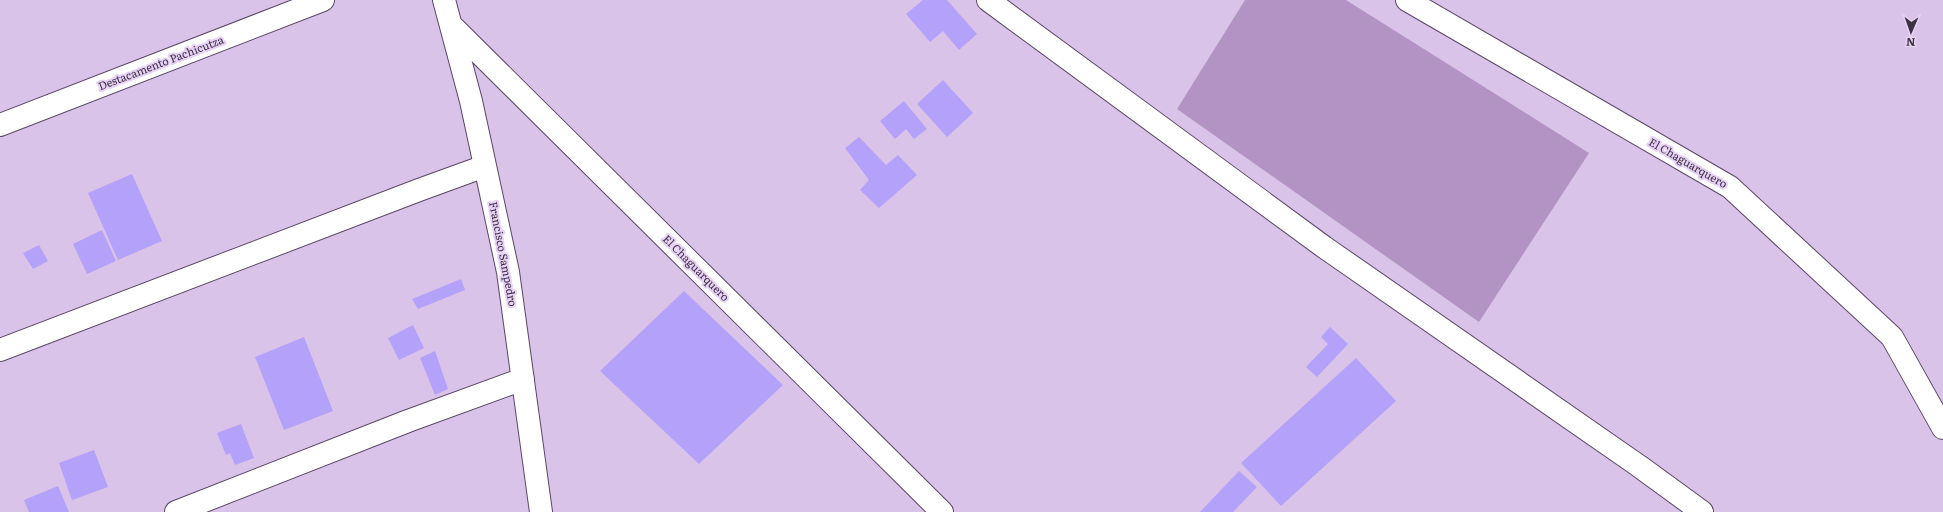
<svg xmlns="http://www.w3.org/2000/svg" width="1943" height="512" viewBox="0 0 1943 512" font-family="Literata,serif">
<style>
.garden{fill:#b293c3}
.building{fill:#b4a1f9}
.lines{fill:none;stroke-linecap:round;stroke-linejoin:round}
.street-casing{stroke:#5b4766;stroke-width:24}
.street{stroke:#fff;stroke-width:22}
.labels{text-anchor:middle;stroke-width:4;stroke-linejoin:round;paint-order:stroke}
.street-label{font-size:11px;fill:#3c3342;stroke:#e7d0f5}
</style>
<rect width="100%" height="100%" fill="#dac3e8"/>
<!-- garden -->
<path class="garden" d="M1245,0H1346L1589,153L1479,322L1177,109Z"/>
<!-- building -->
<path class="building" d="M923,0H947L977,34L959,50L943,31L930,42L906,14Z
M943,80L973,113L947,137L917,104Z
M904,101L927,129L914,139L906,129L895,139L880,121Z
M859,137L886,165L898,155L917,175L879,208L860,190L869,180L845,148Z
M132,174L162,241L118,260L88,193Z
M102,230L116,261L87,274L73,244Z
M39,245L48,261L33,269L23,253Z
M461,279L465,290L418,309L412,299Z
M684,291L783,385L699,464L600,371Z
M413,325L424,348L399,360L388,338Z
M1330,327L1348,344L1317,377L1306,367L1328,344L1321,337Z
M304,337L333,411L284,430L255,357Z
M435,351L448,389L435,395L420,358Z
M1356,358L1396,401L1281,506L1241,463Z
M241,424L254,458L235,465L230,453L226,455L217,433Z
M94,450L108,487L72,500L59,463Z
M1239,471L1257,487L1233,512H1200Z
M58,486L69,512H29L24,500Z"/>
<g class="lines">
<!-- street casing -->
<g class="street-casing">
<path id="street" d="M444,0L471,101L508,272L541,512
M988,0L1324,247L1639,466L1702,512
M1407,0L1730,187L1892,337L1943,428
M451,25L942,512
M0,125L323,0
M0,350L419,190L485,166
M176,512L408,421L523,379"/>
</g>
<!-- street -->
<use href="#street" class="street"/>
</g>
<g class="labels">
<!-- street labels -->
<g class="street-label">
<text transform="translate(161 63) rotate(-21)" y="4">Destacamento Pachicutza</text>
<text transform="translate(1688 163) rotate(30)" y="4">El Chaguarquero</text>
<text transform="translate(503 254) rotate(79)" y="4">Francisco Sampedro</text>
<text transform="translate(696 268) rotate(45)" y="4">El Chaguarquero</text>
</g>
</g>
<!-- north arrow -->
<g transform="translate(1911 32) rotate(182)" stroke="#e7d0f5" stroke-width="3" paint-order="stroke">
<path d="M0-3L7 15L0 10L-7 15Z" fill="#3c3342"/>
<text y="-6" font-size="11" font-weight="bold" text-anchor="middle" fill="#3c3342">N</text>
</g>
</svg>
